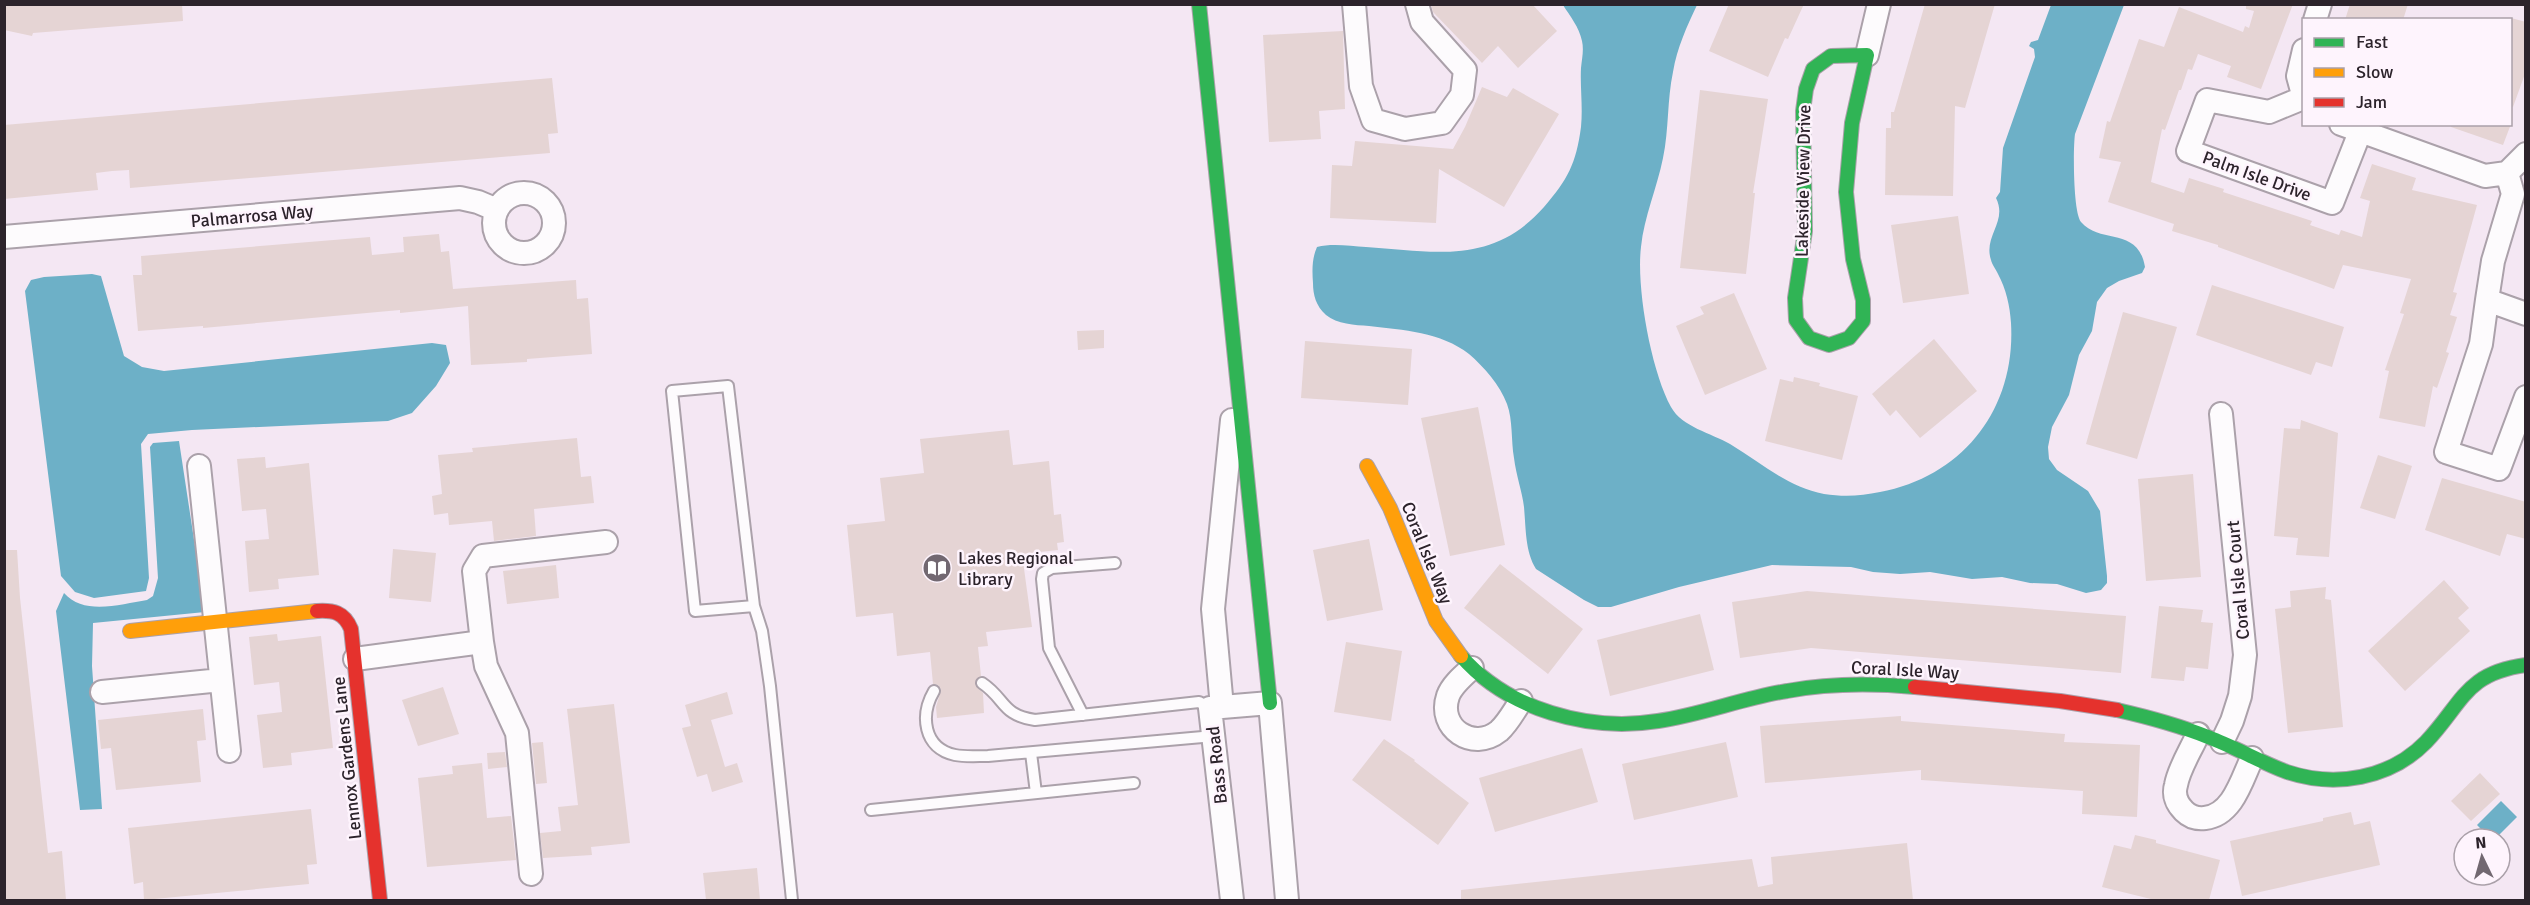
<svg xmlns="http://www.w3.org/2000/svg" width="2530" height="905" viewBox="0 0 2530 905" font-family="Signika,sans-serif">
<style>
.water{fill:#6db0c7}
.building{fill:#e5d4d4}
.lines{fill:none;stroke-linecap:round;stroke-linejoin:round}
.lane-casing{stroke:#aba1aa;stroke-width:14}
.street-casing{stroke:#aba1aa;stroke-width:26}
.fast-casing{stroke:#aba1aa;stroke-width:16}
.slow-casing{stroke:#aba1aa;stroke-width:16}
.jam-casing{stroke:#aba1aa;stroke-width:16}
.lane{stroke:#fdfbfd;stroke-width:10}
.street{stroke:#fdfbfd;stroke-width:22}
.fast{stroke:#30b455;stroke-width:14}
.slow{stroke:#ff9f0a;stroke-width:14}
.jam{stroke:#e5322d;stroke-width:14}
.labels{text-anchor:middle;stroke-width:5;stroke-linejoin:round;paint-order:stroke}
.street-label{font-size:18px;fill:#2c232b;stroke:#fef4fd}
.poi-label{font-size:18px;fill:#2c232b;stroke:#fef4fd;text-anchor:start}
</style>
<rect width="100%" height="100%" fill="#f4e7f3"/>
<!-- water -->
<path class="water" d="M1563,5H1697C1687,26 1677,48 1673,72C1667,100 1669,129 1663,158C1657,188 1644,217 1641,247C1636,287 1651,371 1671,407C1682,427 1711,433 1730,444C1762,463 1787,487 1824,494C1844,497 1861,496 1880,492C1964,476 2016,408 2011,323C2010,306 2006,289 1998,274C1996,269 1992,265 1991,260C1983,236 2008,222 1996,198L2000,192L2003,148L2035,57L2034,49L2029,46L2031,42L2038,40L2051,5H2124L2075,134C2073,148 2073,212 2081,222C2101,245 2138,226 2145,267L2142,273L2119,281L2107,288L2097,302L2092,331L2079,355L2069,395L2052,427L2048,447L2049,459L2057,470L2088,491L2100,511L2107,576V583L2101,590L2086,593L2057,584L2030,583L2002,577L1972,579L1930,572L1900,574L1873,572L1851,567L1772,565L1679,587L1611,607H1598L1584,600L1536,569C1525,551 1526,528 1524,507C1522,491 1516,475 1514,458C1511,441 1513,420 1507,404C1500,385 1484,367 1469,354C1441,332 1403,330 1369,326C1355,325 1337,324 1326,315C1316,306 1313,295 1313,283C1312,270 1312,258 1317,247C1332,243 1350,246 1366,247C1435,252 1493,265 1544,207C1568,179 1576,164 1581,127C1583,107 1580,87 1581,68C1582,58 1584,50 1582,41C1579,27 1570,16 1563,5Z
M92,274L101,276L124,356L142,367L164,371L432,343L446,345L450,363L436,386L412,413L388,421L192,430L148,434L141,444L149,578L146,591L94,598L75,592L61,576L25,291L31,280L44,277Z
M179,441L205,612L93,623L92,666L102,809L80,810L56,611L64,593C84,616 121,604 147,600L153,596L158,578L150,447L153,443Z
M2501,801L2517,817L2495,839H2491L2477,825Z"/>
<!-- building -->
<path class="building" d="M4,4H182L183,21L33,33L32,36L4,30Z
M1431,4H1532L1557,31L1518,68L1498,46L1482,63L1433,12Z
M1729,4H1804L1788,39L1785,38L1768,77L1709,51Z
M1925,4H1995L1965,108L1955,106L1953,196L1885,195L1886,128H1891V112H1894Z
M2246,4H2293L2261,89L2227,77L2231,66L2198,54L2192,70L2188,69L2181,90H2179L2165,130L2162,129L2151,182L2184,193L2189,178L2224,189L2223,192L2312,221L2310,225L2339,235L2341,230L2362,237L2370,201L2360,198L2372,164L2416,178L2412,190L2477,205L2453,292L2457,293L2450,315L2457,317L2446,352L2449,353L2437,388L2433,386L2425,427L2379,418L2389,371L2385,370L2404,314L2400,313L2411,279L2343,265L2334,289L2218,247V245L2172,231L2174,224L2108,202L2121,162L2099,158L2107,121L2110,122L2139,39L2164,47L2179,7L2243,32L2245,26L2249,28L2254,11L2246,9Z
M2350,4H2408L2403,20H2345Z
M2511,18L2526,22V71L2513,107L2511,106Z
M1343,31L1345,109L1319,111L1321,139L1269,142L1263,35Z
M552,78L558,133L548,134L550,153L130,188L129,170L112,171L96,173L98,190L4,199V125Z
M1482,87L1507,97L1513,88L1559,114L1504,207L1439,169L1436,223L1330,218L1332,165L1352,166L1355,141L1453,149L1465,127Z
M1700,90L1768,99L1753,193H1755L1746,274L1680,268Z
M2451,124H2511L2503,145L2451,127Z
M1958,216L1969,294L1903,303L1891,225Z
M439,234L441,252L449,251L453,289L576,280L577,299L588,298L592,354L527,359V362L471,365L468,306L400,313V310L203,328V326L138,331L133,275H142L141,256L370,237L372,255L404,252L403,237Z
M2212,285L2344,327L2332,367L2316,362L2311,375L2196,335Z
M1734,293L1767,369L1705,395L1676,326L1704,314L1700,307Z
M2123,312L2177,327L2137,459L2086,444Z
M1104,330V348L1078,350L1077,331Z
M1934,339L1977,391L1920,438L1896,410L1890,416L1872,394Z
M1305,341L1412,349L1408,405L1301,398Z
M1794,377L1820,383L1819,386L1858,396L1842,460L1765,441L1780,379L1793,382Z
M1478,407L1505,545L1450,556L1421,418Z
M2301,420L2338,433L2329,557L2296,555L2298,538L2274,536L2284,428L2300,429Z
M1009,430L1013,465L1049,461L1054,515L1061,514L1064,542L1057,543L1058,550L1022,554L1032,627L986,632L988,646L978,647L981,676L975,683L983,693L984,713L937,718L936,707L941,690L938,685L933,684L930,652L897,656L893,613L856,617L847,525L885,521L880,478L924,473L920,439Z
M577,438L581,477L591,476L594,503L534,509L536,536L494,541L492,521L449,525L448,513L434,515L432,496L442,494L438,455L473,452L472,448Z
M2378,455L2412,466L2395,519L2360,508Z
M265,457L266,468L309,463L319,575L278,579L279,589L249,592L245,541L269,539L266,509L242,511L237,459Z
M2193,474L2201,577L2146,581L2138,479Z
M2442,478L2526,502V539L2507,534L2500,556L2425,530Z
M1369,539L1383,610L1327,621L1313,550Z
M393,549L436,553L431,602L389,598Z
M4,550H17L20,598L48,853L62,851L66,900H4Z
M1500,564L1583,629L1548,674L1464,608Z
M556,565L559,598L507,604L503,571Z
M2444,580L2469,608L2458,618L2470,631L2405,691L2368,651Z
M2326,587L2325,599L2331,600L2343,727L2288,733L2275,609L2291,607L2290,591Z
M1807,591L2126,616L2121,673L1811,648L1740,658L1732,602Z
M2159,606L2203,610L2201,622L2213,623L2208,669L2186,667L2184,681L2151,678Z
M1700,614L1714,670L1610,696L1597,640Z
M277,634L278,641L321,636L333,748L291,753L292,765L263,768L257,715L282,712L279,682L254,685L249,637Z
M1346,642L1402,651L1391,721L1334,712Z
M443,687L459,734L418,746L402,700Z
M727,692L733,714L711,720L725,767L737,763L743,782L712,792L707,774L697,777L682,728L691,726L685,705Z
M614,704L630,843L591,847L592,855L543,858L540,833L561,831L558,807L578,805L567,709Z
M203,709L206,740L197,741L201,782L116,790L111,748L101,749L98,720Z
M1901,716V721L2065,734L2064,742L2140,745L2137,817L2082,814L2083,791L1921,780V770L1765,783L1760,726Z
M1384,739L1415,760L1414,761L1469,803L1438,845L1352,780Z
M543,742L547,783L536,784L532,743Z
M1726,742L1738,797L1634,820L1622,764Z
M1582,748L1598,802L1495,832L1479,778Z
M505,752L507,767L488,769L487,753Z
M482,763L487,818L511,816L516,860L427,867L418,778L453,774L452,766Z
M2480,773L2500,794L2471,821L2451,801Z
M311,809L317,864L307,865L309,884L144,900L143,882L134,884L128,828Z
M2351,812L2354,825L2370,821L2380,865L2242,896L2230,841L2323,821V818Z
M2135,835L2156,840V843L2220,860L2209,900H2155L2102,887L2114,845L2131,849Z
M1907,843L1913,900H1461V890L1752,859L1758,887L1773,884L1771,857Z
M757,868L760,900H706L703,873Z"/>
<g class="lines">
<!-- lane casing -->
<g class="lane-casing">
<path id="lane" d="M754,606L695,611L672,391L728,386L754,606L762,631L770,686L792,900
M982,683C1006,699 1001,715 1035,720L1199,702L1210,708
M934,691C920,715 923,748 955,755C965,757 977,756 988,756L1214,736
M1083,715L1049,648L1042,579L1043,573L1052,568L1115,563
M1031,753L1036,793
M871,810L1134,783"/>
</g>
<!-- street casing -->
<g class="street-casing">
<path id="street" d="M1354,4L1361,86L1373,120L1405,129L1442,123L1462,95L1465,70L1422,22L1417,4
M2315,20L2320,4
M2304,50L2298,76L2304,98
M1867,55L1879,4
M2303,98L2269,112L2207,100L2188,151L2332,203L2360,132
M2341,124L2485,176L2507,173L2526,154
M494 223a30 30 0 1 1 60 0a30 30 0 1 1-60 0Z
M4,237L460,198L478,202L497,210
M2487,300L2493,261L2513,194L2507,173
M2526,314L2487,300L2481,344L2446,452L2499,469L2526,397
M2221,414L2245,655L2240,696L2232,721L2222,742
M199,466L229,751
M355,659L482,642
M1472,668C1463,676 1452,685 1448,696C1437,728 1473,752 1499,731C1508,723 1514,711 1521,701
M102,692L221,680
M1222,707L1213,609L1232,420
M2198,734C2191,750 2179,768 2176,785C2173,795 2177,804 2184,811C2190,817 2197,819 2205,818C2233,815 2242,779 2252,758
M531,874L517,733L486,666L482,642L474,571L483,556L606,542
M1232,900L1210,708L1270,703L1287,900"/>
</g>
<!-- fast casing -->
<g class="fast-casing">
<path id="fast" d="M1199,4L1270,703
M1867,55L1852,123L1846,192L1853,259L1863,300V321L1849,338L1829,345L1809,338L1796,320L1795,298L1805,231L1803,111L1806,89L1813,69L1831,56Z
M1461,656C1508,710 1589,732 1658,721C1701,715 1743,698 1787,691C1830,683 1871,683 1915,687
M2117,710C2148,717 2178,725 2208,737C2235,747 2260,762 2287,772C2335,788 2390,779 2426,742C2463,703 2465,673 2526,665"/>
</g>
<!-- slow casing -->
<g class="slow-casing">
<path id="slow" d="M1367,466L1390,508L1436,621L1461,656
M130,631L317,611"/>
</g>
<!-- jam casing -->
<g class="jam-casing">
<path id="jam" d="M317,611C333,610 344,612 351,629L380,900
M1915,687L2060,701L2117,710"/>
</g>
<!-- lane -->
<use href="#lane" class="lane"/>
<!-- street -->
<use href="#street" class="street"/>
<!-- fast -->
<use href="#fast" class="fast"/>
<!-- slow -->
<use href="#slow" class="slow"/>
<!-- jam -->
<use href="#jam" class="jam"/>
</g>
<!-- icons -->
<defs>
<g id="library-disc" transform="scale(1.5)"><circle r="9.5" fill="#726871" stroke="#fef4fd"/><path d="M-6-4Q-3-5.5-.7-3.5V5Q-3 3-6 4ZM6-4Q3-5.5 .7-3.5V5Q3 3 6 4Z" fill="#fff"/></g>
</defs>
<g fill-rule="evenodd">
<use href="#library-disc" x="937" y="568"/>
</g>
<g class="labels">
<!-- street labels -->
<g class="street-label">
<text transform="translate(2257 176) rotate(20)" y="6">Palm Isle Drive</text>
<text transform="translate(1803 181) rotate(-89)" y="6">Lakeside View Drive</text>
<text transform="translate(252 216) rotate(-5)" y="6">Palmarrosa Way</text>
<text transform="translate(1427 553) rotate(68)" y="6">Coral Isle Way</text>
<text transform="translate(2238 580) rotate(-95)" y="6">Coral Isle Court</text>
<text transform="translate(1905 670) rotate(3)" y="6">Coral Isle Way</text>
<text transform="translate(347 758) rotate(-96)" y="6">Lennox Gardens Lane</text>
<text transform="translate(1217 765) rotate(-96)" y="6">Bass Road</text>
</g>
<!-- poi labels -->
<g class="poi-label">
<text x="958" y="564">Lakes Regional<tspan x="958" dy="21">Library</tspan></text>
</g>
</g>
<!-- border -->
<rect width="2530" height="905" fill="none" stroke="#2c232b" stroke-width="12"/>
<!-- legend -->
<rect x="2302" y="18" width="210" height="108" fill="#fef4fd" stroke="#aaa0a9" stroke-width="1.5"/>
<rect x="2314" y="38" width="30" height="9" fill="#30b455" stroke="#aaa0a9" stroke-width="1.5"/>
<text x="2356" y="48" font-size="18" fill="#2c232b">Fast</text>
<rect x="2314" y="68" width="30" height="9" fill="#ff9f0a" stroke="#aaa0a9" stroke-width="1.5"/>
<text x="2356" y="78" font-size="18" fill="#2c232b">Slow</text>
<rect x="2314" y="98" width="30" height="9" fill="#e5322d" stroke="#aaa0a9" stroke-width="1.5"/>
<text x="2356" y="108" font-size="18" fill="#2c232b">Jam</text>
<!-- north arrow -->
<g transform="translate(2482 857) rotate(355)"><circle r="28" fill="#fef4fd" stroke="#aaa0a9" stroke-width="1.5"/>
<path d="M0-4.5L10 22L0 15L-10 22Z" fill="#726871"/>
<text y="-9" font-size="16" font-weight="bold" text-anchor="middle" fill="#2c232b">N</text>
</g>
</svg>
